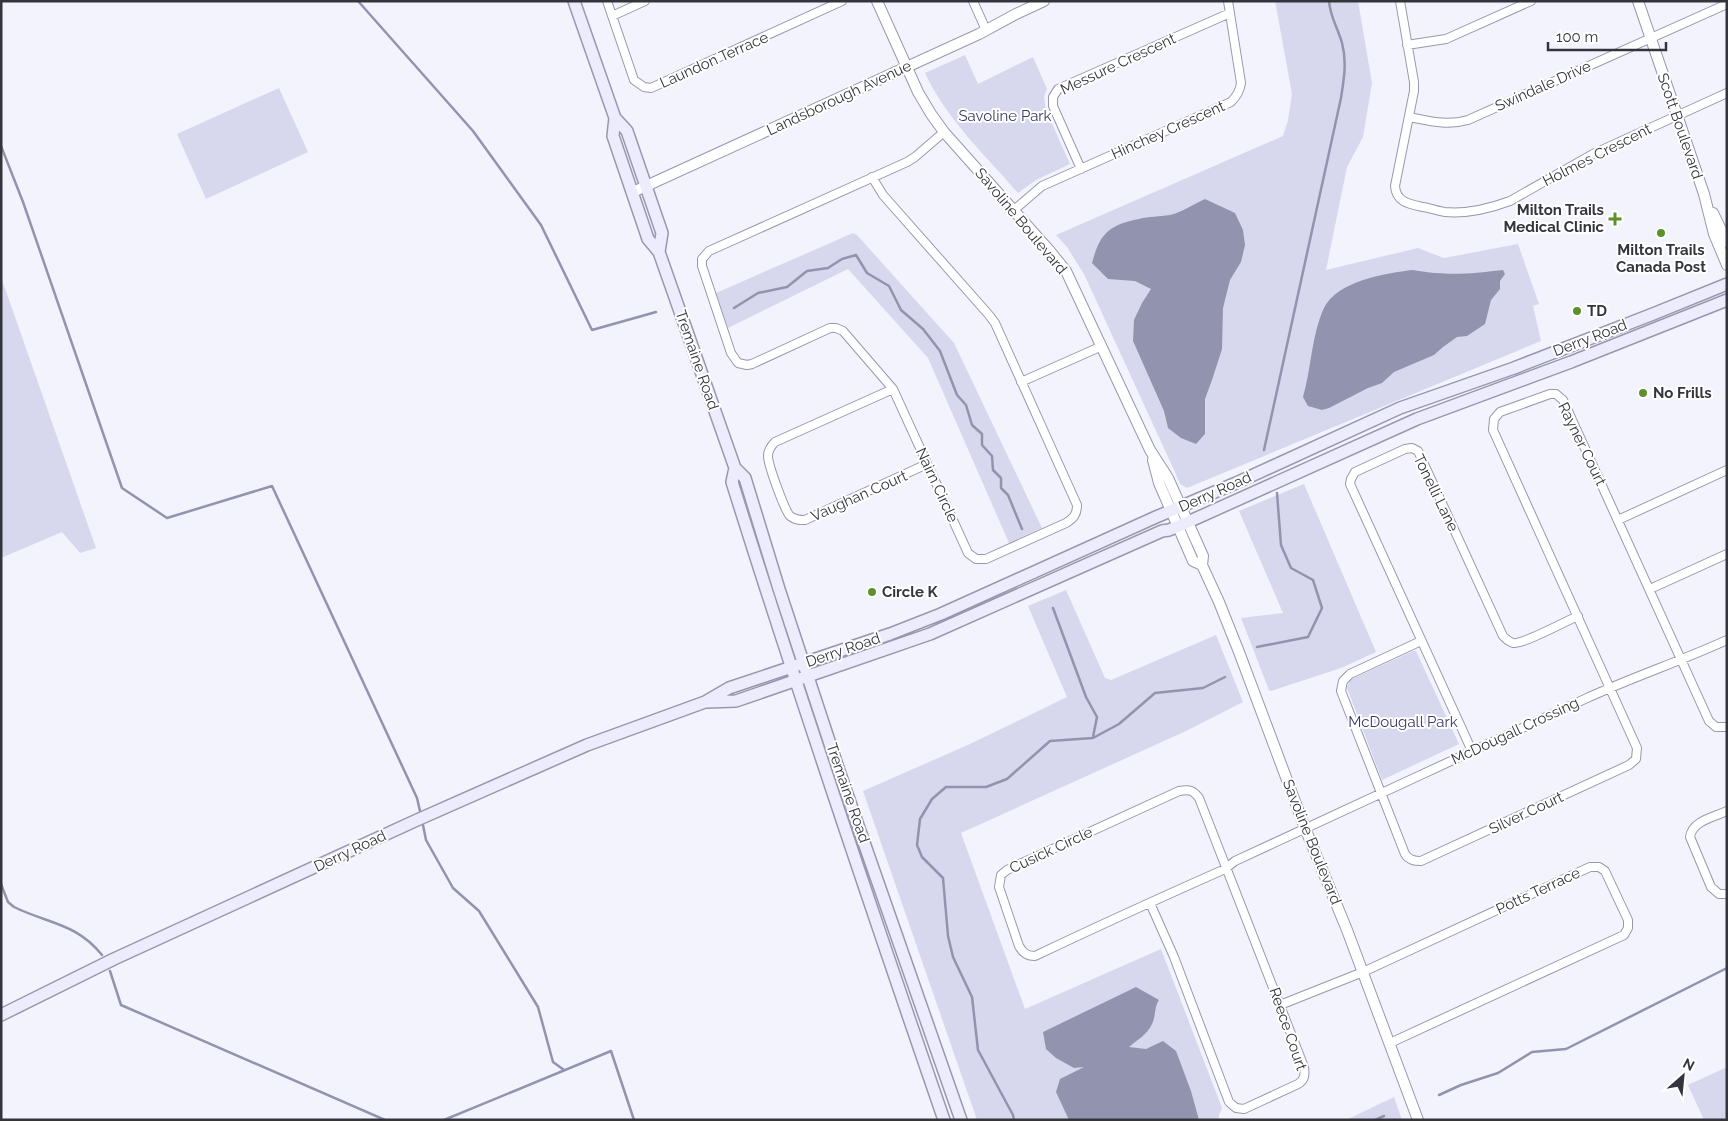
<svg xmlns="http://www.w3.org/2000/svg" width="1728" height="1121" viewBox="0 0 1728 1121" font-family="Raleway,sans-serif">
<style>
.green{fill:#d7d8ed}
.water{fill:#9293af}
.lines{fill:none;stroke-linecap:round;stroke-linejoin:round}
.stream{stroke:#9293af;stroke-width:2.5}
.minor-casing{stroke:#9798af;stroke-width:10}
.tertiary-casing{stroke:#9798af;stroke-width:12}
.secondary-casing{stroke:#9798af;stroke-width:14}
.minor{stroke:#fff;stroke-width:8}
.tertiary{stroke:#fff;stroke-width:10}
.secondary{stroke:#ececfd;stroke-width:11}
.poi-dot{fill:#5b902b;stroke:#fff;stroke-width:2}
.labels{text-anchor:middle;stroke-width:4;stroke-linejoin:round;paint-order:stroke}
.street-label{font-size:15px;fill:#34343d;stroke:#fff}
.park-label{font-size:15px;fill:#3c3a65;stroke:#fff}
.poi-label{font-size:15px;font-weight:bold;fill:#34343d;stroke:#fff;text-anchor:start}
</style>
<rect width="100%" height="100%" fill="#f2f3fd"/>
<!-- green -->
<path class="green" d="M1275,1H1358L1372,83L1363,137L1347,167L1326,270L1418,248L1444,258L1518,244L1539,304L1533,306L1541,341L1187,488L1180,484L1174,470L1084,274L1067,247L1056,235L1283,136L1288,120L1292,94Z
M965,55L978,84L1033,57L1047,89L1044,97L1046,110L1070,164L1036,180L1018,193C985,155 947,120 925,73Z
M279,88L308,152L206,199L177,134Z
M853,233L857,235L954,343L1042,528L1009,543L928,358L848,269L728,328L716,293Z
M1,277L96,548L80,553L62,532L1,558Z
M1304,484L1376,652L1341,668L1271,691L1269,690L1241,618L1283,613L1239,511Z
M1066,590L1105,678L1111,680L1216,635L1243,702L1186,731L961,833L1025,1009L1161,949L1222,1108L1219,1115V1120H977L863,791L970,744L1067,697L1028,606Z
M1413,651H1416L1459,744L1382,780L1347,688L1350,680L1354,678Z
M1727,1067V1120H1704L1688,1085Z
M1394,1097L1402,1120H1346Z"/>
<!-- water -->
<path class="water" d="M1205,199L1235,213L1243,230L1245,245L1241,262L1230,280L1223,308L1222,349L1212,380L1205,399V434L1196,444L1181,438L1168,428L1164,411L1133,341L1134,320L1142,303L1151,289L1135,281L1108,279L1092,263C1100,234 1108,225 1139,219C1149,216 1159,217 1170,215C1182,212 1194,204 1205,199Z
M1413,270C1448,276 1468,274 1503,270L1505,274L1500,281V289L1491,300L1485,324L1467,336L1457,337L1443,347L1434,355L1394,372L1382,383L1368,388L1329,408L1322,410L1308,406L1303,397C1311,370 1312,333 1324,308C1337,281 1386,273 1413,270Z
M1136,987L1159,1000C1154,1007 1156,1016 1152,1024C1148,1034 1137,1040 1129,1047L1146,1049L1163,1041L1176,1051L1191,1091L1199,1120H1069L1056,1092L1060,1079L1084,1067L1074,1068L1056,1058L1046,1049L1043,1032Z"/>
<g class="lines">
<!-- stream -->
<path class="stream" d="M358,1L473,131L541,225L592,330L656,312
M1,146L23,202L122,488L167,518L272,486L417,798L420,811
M734,308L758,293L787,287L807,271L828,268L842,259L856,255L867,273L889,286L901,310L923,329L940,351L957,395L966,405L972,425L982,434V445L992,456L993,470L1001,478V488L1008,495L1022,529
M1264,450L1341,98C1344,79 1347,61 1342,43C1338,28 1330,17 1329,1
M1053,608L1086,697L1097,717L1093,737
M1257,647L1308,637L1322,608L1313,580L1291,568L1281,545L1277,493
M423,825L426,840L453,888L479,911L538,1007L553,1062L564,1070
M1,884L8,902L14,907C49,924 76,923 102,955
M110,971L121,1005L385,1120
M1439,1095L1461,1085L1498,1073L1532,1052L1566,1049L1727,968
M444,1120L611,1051L634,1120
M1014,1120L1013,1115L978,1050L972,997L953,957L948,936L943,878L922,857L917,845L920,819L932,799L946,787H986L1007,779L1050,741L1093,738L1119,724L1155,693L1203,688L1225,677
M1375,1120L1384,1116"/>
<!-- minor casing -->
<g class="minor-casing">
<path id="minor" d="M607,1L634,80L644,87L651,88L842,1
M973,1L986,30
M1400,1L1414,82V91L1395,186C1396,202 1409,204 1423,207C1430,208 1438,211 1445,212C1466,214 1491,208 1510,201L1593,154L1727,93
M612,16L645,1
M1407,45L1446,39L1531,1
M1409,117C1430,121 1447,126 1468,120L1727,4
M1081,169L1053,106V97L1058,89L1230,13
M872,177L883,195L989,315L995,323L1077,505C1077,514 1074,518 1066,523L986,559H976L968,553L893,389L843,331L836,328H830L752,364L747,365L738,363L731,353L702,266V259L709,251L907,162L915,157L944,132
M1014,210L1042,186L1231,102C1237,96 1240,91 1241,83L1228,1
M1021,382L1102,346
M893,389L775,442C771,446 768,450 768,456C768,465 785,511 790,516C795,520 800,520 805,520L927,464
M1618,520L1727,470
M1650,589L1727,554
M1421,641L1350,674L1343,681L1341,691L1405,854C1409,860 1414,861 1421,861L1629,765L1636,759L1637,748L1493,430L1494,419L1500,412L1550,394H1556L1563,400L1709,721L1716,727H1727
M1472,751L1350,484L1351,479L1355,472L1405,449L1412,448L1418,451L1503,636C1506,639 1509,642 1513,643C1522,645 1566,621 1578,616
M1727,811C1714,817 1692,821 1690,837L1711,887L1719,894H1727
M1150,903L1174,957L1229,1102L1236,1108L1244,1109L1298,1084C1305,1080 1305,1074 1304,1067L1199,798C1193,790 1189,789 1179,791L1007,870L1001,875L999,887L1019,946C1023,953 1027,956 1035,956C1098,926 1162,897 1225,869L1235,861C1353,807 1469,752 1587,698C1633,677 1681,661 1727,640
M1280,1005L1363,972L1590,867H1599L1605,871L1628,920V928L1624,935L1390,1043"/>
</g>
<!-- tertiary casing -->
<g class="tertiary-casing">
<path id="tertiary" d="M877,1L918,92L931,114L944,132L1049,250L1066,271L1150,450L1168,478L1203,556L1202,565L1219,602L1239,652L1305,828L1347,930L1418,1120
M1638,1L1704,194L1714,234L1727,265
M633,192L979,34L1016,14L1044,1
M1713,213L1727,242
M1153,460L1159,483L1193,561L1202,565"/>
</g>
<!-- secondary casing -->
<g class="secondary-casing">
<path id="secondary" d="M574,1L615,118L627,131L662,233L659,252
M615,118L613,136L648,239L659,252L735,468L745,478L779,589L839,771L961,1120
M735,468L732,482C799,696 871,908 944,1120
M707,702L736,701L930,634L1162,531L1169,530L1188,522L1417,419L1571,362L1727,300
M1,1015L114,959L417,820L587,745L705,702L729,688L890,634L941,614L1156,517L1236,483L1400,408L1514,368L1653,314L1727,284"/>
</g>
<!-- minor -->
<use href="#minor" class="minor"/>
<!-- tertiary -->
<use href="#tertiary" class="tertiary"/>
<!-- secondary -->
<use href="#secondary" class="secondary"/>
</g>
<!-- markers -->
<g class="poi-dot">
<path d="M1612.5 211.5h5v5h5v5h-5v5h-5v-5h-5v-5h5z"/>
<circle cx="1661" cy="233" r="5"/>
<circle cx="1577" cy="311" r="5"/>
<circle cx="1643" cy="393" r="5"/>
<circle cx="872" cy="592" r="5"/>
</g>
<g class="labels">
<!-- street labels -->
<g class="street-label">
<text transform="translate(714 60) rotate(-24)" y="5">Laundon Terrace</text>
<text transform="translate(1118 64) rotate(-25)" y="5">Messure Crescent</text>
<text transform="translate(1543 86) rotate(-24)" y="5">Swindale Drive</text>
<text transform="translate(839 98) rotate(-25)" y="5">Landsborough Avenue</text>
<text transform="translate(1680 126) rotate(71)" y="5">Scott Boulevard</text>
<text transform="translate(1168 130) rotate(-24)" y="5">Hinchey Crescent</text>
<text transform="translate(1597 155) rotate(-27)" y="5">Holmes Crescent</text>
<text transform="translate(1021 221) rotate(50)" y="5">Savoline Boulevard</text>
<text transform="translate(1590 338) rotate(-21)" y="5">Derry Road</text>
<text transform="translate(697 360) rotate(71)" y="5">Tremaine Road</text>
<text transform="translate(1582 444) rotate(64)" y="5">Rayner Court</text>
<text transform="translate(937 485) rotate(65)" y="5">Nairn Circle</text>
<text transform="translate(1215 492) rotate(-24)" y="5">Derry Road</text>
<text transform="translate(1436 493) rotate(64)" y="5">Tonelli Lane</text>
<text transform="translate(859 496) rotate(-24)" y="5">Vaughan Court</text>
<text transform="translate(843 650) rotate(-19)" y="5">Derry Road</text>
<text transform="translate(1515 731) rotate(-25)" y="5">McDougall Crossing</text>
<text transform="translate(848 793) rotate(71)" y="5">Tremaine Road</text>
<text transform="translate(1526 813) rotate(-25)" y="5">Silver Court</text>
<text transform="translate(1312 842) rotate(68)" y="5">Savoline Boulevard</text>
<text transform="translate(1051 850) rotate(-25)" y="5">Cusick Circle</text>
<text transform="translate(350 851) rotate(-25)" y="5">Derry Road</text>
<text transform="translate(1538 891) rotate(-25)" y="5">Potts Terrace</text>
<text transform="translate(1288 1029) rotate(71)" y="5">Reece Court</text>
</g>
<!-- park labels -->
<g class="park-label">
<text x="1005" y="121">Savoline Park</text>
<text x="1403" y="727">McDougall Park</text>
</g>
<!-- poi labels -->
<g class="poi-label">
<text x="1604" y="215" text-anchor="end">Milton Trails<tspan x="1604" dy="17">Medical Clinic</tspan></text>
<text x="1661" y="255" text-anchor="middle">Milton Trails<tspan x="1661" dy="17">Canada Post</tspan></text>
<text x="1587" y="316">TD</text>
<text x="1653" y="398">No Frills</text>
<text x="882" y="597">Circle K</text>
</g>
</g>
<!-- border -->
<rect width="1728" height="1121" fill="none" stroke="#34343d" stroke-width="5"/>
<!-- north arrow -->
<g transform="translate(1683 1076) rotate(27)" stroke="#ffffff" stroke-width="4" paint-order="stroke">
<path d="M0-4L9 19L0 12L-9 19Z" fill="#34343d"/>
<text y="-8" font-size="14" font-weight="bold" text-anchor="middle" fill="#34343d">N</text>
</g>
<!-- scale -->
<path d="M1548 42v8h118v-8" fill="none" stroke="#34343d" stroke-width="2.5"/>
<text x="1556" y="42" font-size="15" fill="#34343d" stroke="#ffffff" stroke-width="4" paint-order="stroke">100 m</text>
</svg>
